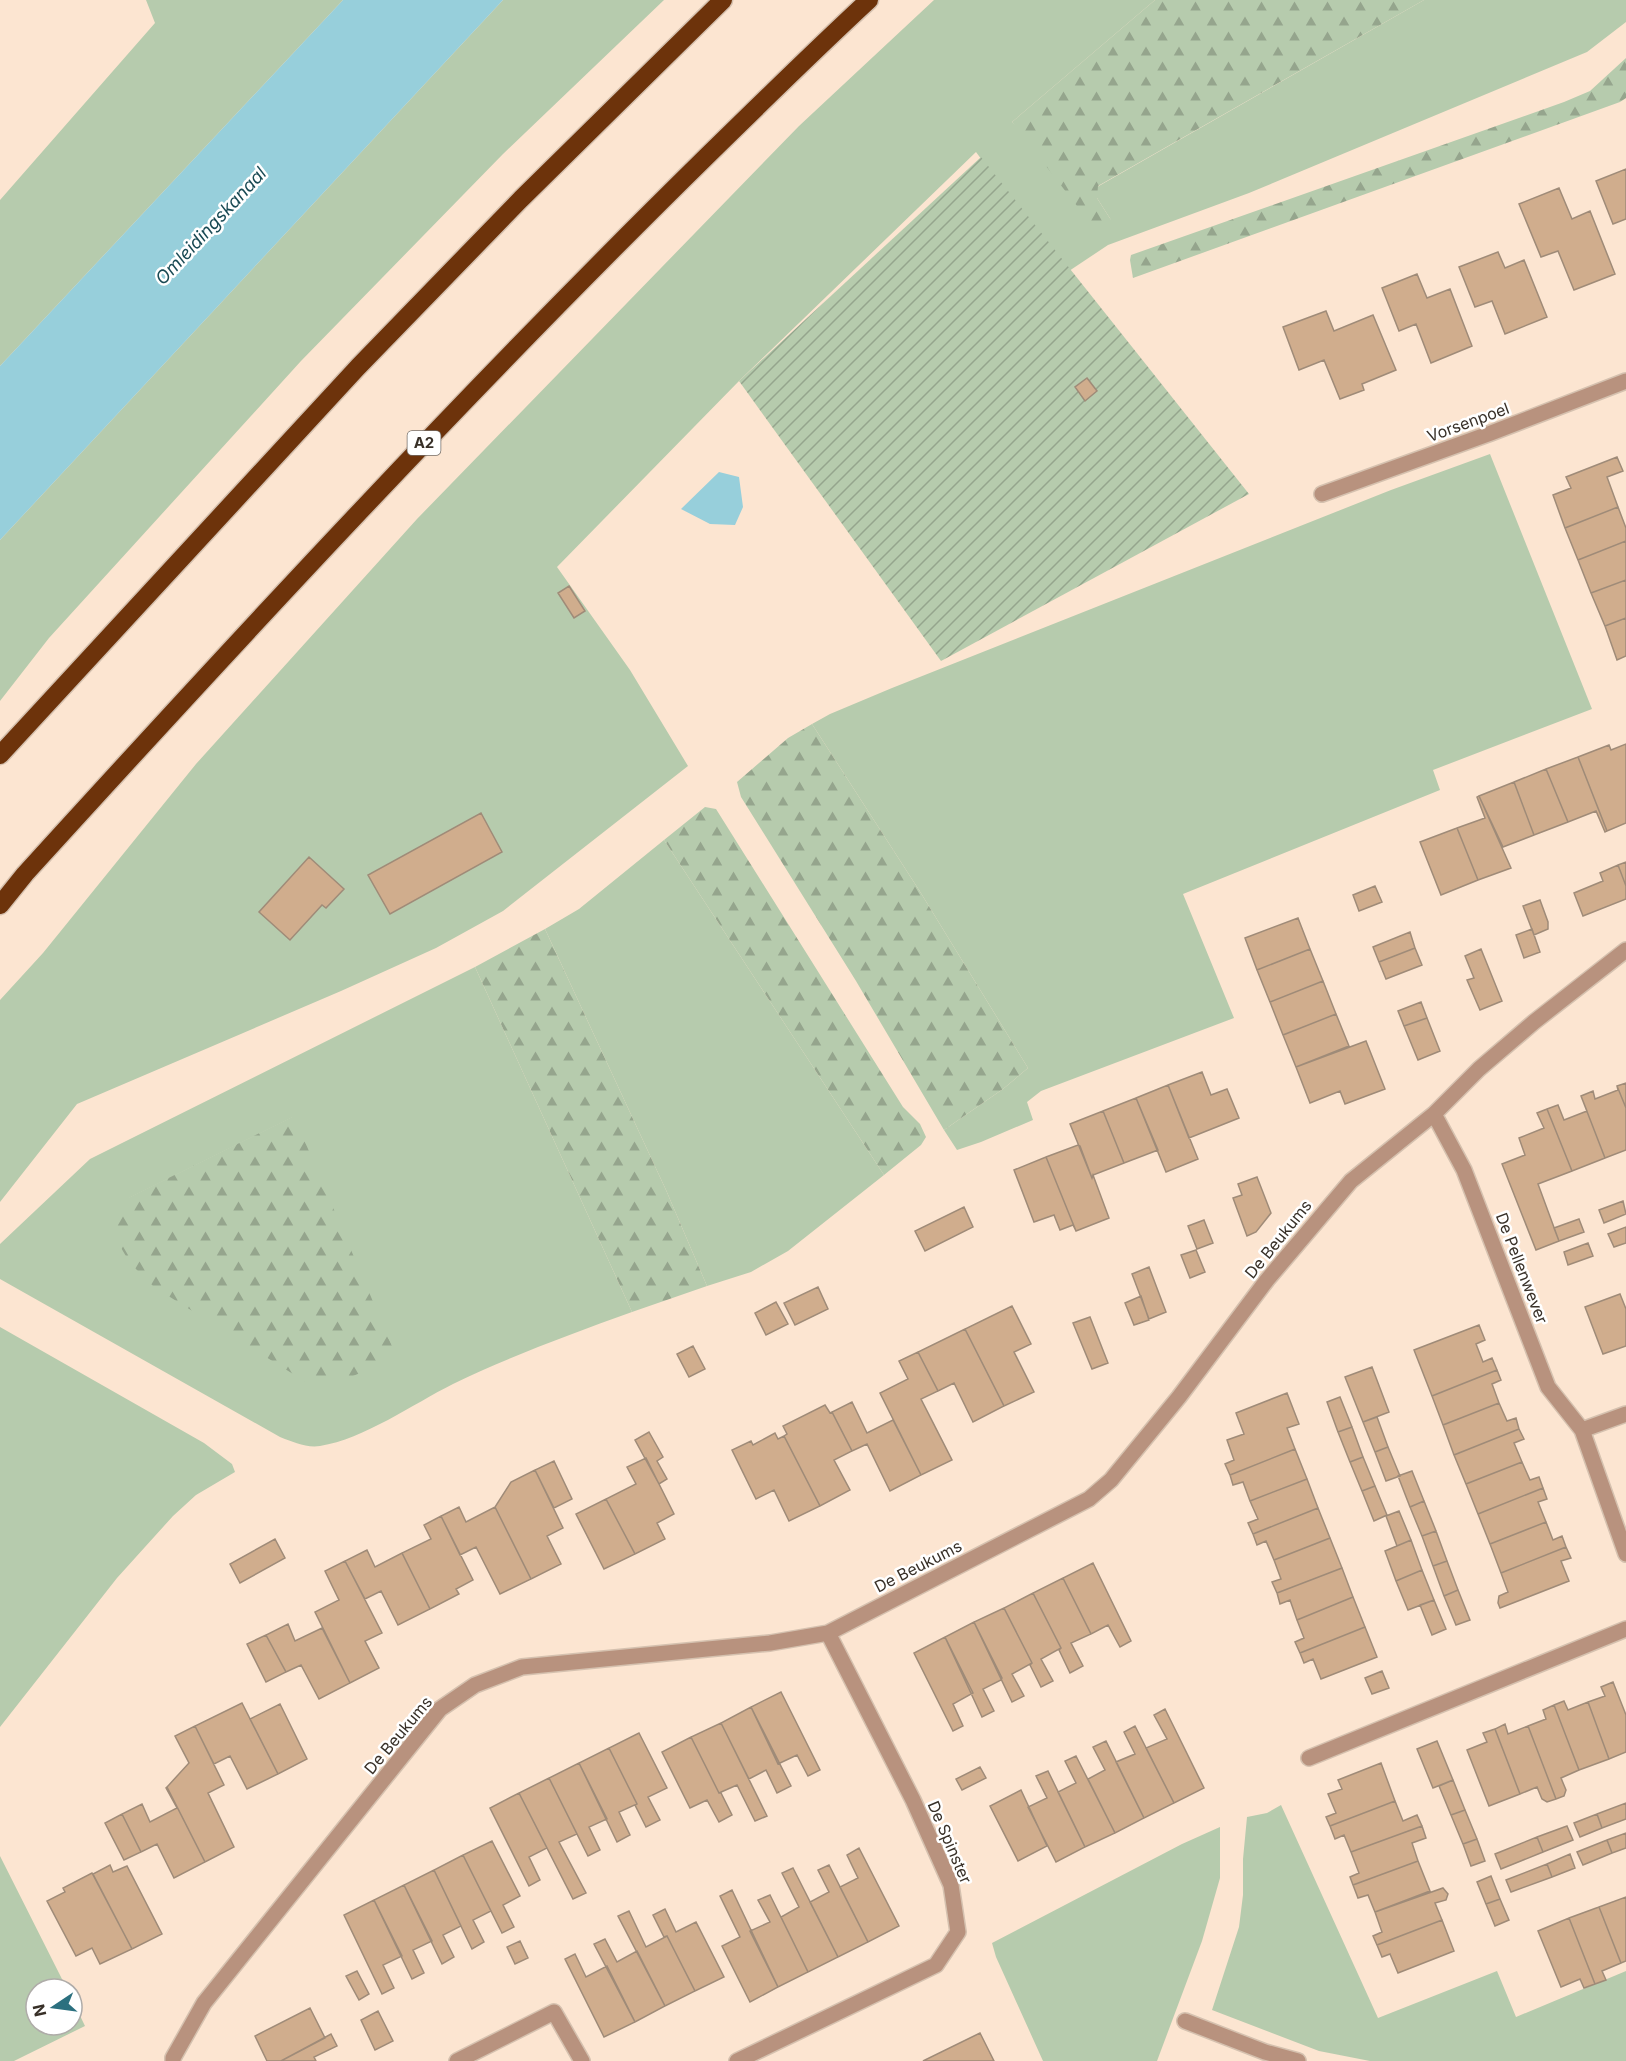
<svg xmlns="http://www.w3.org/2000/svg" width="1626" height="2061" viewBox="0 0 1626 2061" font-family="Inter,sans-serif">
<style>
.grass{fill:#b6cbad;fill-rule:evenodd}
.forest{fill:url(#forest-firs)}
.garden{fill:url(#garden-furrows)}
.water{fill:#97cfdb}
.building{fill:#d0ad8d;stroke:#9f8b78;stroke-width:1.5}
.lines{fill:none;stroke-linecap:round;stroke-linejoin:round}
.minor-casing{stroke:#d5c1af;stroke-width:18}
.highway-casing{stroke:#d5c1af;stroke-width:21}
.minor{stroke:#b8927e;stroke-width:15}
.highway{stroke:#6d330b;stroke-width:18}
.labels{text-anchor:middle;stroke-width:5;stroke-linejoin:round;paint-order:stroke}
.shield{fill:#fff;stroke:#746e68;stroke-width:1.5}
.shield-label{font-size:15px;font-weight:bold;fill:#383028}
.street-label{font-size:16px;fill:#383028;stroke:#fff}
.water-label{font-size:18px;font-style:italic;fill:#194a54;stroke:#fff}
</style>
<defs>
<pattern id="forest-firs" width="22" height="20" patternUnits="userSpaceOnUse" patternTransform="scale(1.5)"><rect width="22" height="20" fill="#b6cbad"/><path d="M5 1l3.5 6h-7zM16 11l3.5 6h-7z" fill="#95a58d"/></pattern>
<pattern id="garden-furrows" width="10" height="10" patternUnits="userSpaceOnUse" patternTransform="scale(1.5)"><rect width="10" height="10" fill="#b6cbad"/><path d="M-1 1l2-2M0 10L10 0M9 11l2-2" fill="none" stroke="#95a58d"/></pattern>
</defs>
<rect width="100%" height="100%" fill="#fce5d1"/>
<!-- grass -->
<path class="grass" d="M146,0H343L0,366V200L155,23Z
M503,0H664L503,154L301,361L49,638L0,701V540Z
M934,0H1155L1012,122L1111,220L1097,198V187L1424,0H1626V22L1587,52L1249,193L1108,245L1066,273L976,152L739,381L557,567L630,670L688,766L503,911L436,948L341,991L77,1104L0,1202V1000L43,953L196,764L417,519L799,126Z
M1490,454L1592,709L1433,770L1440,790L1183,894L1234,1018L1041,1091L1027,1102L1033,1120L981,1142L957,1150L944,1130L1003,1089L1028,1068L919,890L812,724L830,714L892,688L1391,490Z
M664,840L884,1175L788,1251L751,1272L707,1286L666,1190L545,929L579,909Z
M475,967L632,1312C571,1334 511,1356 453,1384C413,1404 364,1439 320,1446C306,1448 293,1442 280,1437L0,1279V1244L90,1159ZM293,1117L310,1158L129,1198Z
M0,1327L204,1443L232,1464L235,1472L196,1495L173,1516L117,1578L0,1727Z
M1281,1805L1378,2018L1497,1971L1516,2017L1626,1971V2061H1370L1319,2051L1212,2010L1239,1927L1243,1895V1859L1247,1817L1267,1813Z
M1220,1827V1878L1202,1941L1157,2061H1043L996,1957L992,1943L1182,1844Z
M0,1856L67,1989H36V2025H72V1999L85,2026L14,2061H0Z"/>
<!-- forest -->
<path class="forest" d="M1155,0H1424L1098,186L1097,198L1111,220L1094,228L1012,122Z
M1626,58V98L1620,102L1133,278L1130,260L1131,255L1564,102L1590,91Z
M812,724L919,890L1028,1068L1003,1089L944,1130L856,981L741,797L737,782L788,738Z
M705,807L716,809L903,1107L920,1124L926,1137L921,1145L884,1175L664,840Z
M545,929L666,1190L707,1286L632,1312L475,967Z
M294,1116L397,1358L343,1380L309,1384L154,1287L130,1263L120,1246L116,1219L119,1209L128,1198Z"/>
<!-- garden -->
<path class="garden" d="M981,157L1249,494L941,661L739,381Z"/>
<!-- water -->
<path class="water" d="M343,0H503L0,540V366Z
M719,472L739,477L743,507L735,525L710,524L681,509Z"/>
<!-- building -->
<path class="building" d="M1626,169V219L1613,224L1596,181Z
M1559,188L1572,219L1590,211L1615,274L1574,290L1558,251L1541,257L1519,204Z
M1498,252L1505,268L1524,260L1547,317L1505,334L1492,301L1475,307L1459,267Z
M1417,274L1427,298L1450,289L1472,346L1431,363L1416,324L1399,331L1382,288Z
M1326,311L1334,331L1373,315L1396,370L1362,384L1364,390L1340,399L1324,360L1299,370L1283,327Z
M1087,378L1097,391L1085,401L1075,387Z
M1617,457L1623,471L1607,477L1618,507L1565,528L1553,495L1571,488L1566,477Z
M1618,507L1626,528V541L1578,560L1565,528Z
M1626,541V580L1591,593L1578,560Z
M1626,580V618L1605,626L1591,593Z
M569,586L585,611L574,618L558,593Z
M1626,618V656L1617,660L1605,626Z
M1626,744V823L1607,831L1578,757L1609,745L1611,750Z
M1578,757L1607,831L1605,832L1596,811L1568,822L1546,769Z
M1546,769L1568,822L1534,835L1514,782Z
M1514,782L1534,835L1503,847L1479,796Z
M1479,796L1511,868L1478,880L1457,828L1485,818L1477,797Z
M481,813L502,852L390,914L368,875Z
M1457,828L1478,880L1441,895L1420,842Z
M309,857L344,889L326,908L322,905L290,940L259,912Z
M1626,862V886L1618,865Z
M1618,865L1626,886V899L1583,916L1574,893L1603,881L1600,873Z
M1375,886L1382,902L1359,911L1353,895Z
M1540,900L1548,922V929L1534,935L1523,906Z
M1298,918L1310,949L1257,970L1245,938Z
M1532,929L1540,952L1524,958L1516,935Z
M1410,932L1415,948L1379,962L1373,947Z
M1415,948L1422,965L1386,979L1379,962Z
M1310,949L1323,981L1270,1002L1257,970Z
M1481,949L1502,1001L1480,1010L1467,980L1474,978L1465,956Z
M1323,981L1336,1014L1283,1035L1270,1002Z
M1421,1002L1427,1018L1404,1026L1398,1011Z
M1336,1014L1349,1046L1296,1067L1283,1035Z
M1427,1018L1440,1051L1418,1060L1404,1026Z
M1366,1041L1385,1089L1345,1104L1340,1091L1310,1103L1296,1067Z
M1202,1072L1211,1095L1227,1089L1239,1118L1189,1138L1168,1085Z
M1626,1083V1108L1617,1086Z
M1168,1085L1198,1159L1166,1172L1136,1098Z
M1617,1086L1626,1108V1150L1605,1158L1581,1096L1593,1091L1595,1099L1618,1090Z
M1581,1096L1605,1158L1572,1171L1547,1109L1558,1105L1564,1120L1587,1111Z
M1136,1098L1158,1150L1124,1163L1103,1111Z
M1547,1109L1572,1171L1538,1184L1559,1241L1536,1250L1502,1164L1525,1155L1519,1138L1544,1128L1537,1113Z
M1103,1111L1124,1163L1093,1175L1092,1178L1070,1124Z
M1078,1145L1080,1146L1092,1178L1093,1175L1109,1218L1076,1231L1046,1157Z
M1046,1157L1076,1231L1073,1225L1060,1230L1054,1215L1034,1222L1014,1170Z
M1257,1177L1271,1213L1256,1232L1247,1236L1233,1198L1242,1195L1238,1184Z
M1623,1201L1626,1214L1604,1223L1599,1210Z
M964,1207L973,1227L925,1251L915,1231Z
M1579,1219L1584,1232L1559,1241L1554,1228Z
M1204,1220L1213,1243L1197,1249L1188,1226Z
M1626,1227V1243L1614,1247L1608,1234Z
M1588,1243L1593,1256L1568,1265L1564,1252Z
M1196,1250L1205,1272L1190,1278L1181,1255Z
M1149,1267L1166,1312L1149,1319L1132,1274Z
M818,1287L828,1309L795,1325L784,1303Z
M1620,1294L1626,1309V1346L1603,1354L1585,1307Z
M1141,1296L1149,1320L1134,1325L1125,1303Z
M776,1302L788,1324L766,1335L755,1313Z
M1012,1306L1031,1344L1014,1352L1034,1392L1004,1406L965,1329Z
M1090,1317L1108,1363L1092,1369L1073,1323Z
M1479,1325L1485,1340L1476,1344L1483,1362L1492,1358L1497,1370L1432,1396L1414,1350Z
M965,1329L1004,1406L973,1422L954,1383L938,1391L918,1352Z
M693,1346L705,1369L689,1377L677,1354Z
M918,1352L938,1391L921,1399L952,1460L921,1475L880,1393L908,1379L899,1361Z
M1372,1367L1389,1412L1363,1422L1345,1377Z
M1497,1370L1501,1380L1492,1384L1499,1403L1443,1425L1432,1396Z
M1287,1393L1299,1424L1287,1428L1295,1449L1230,1475L1225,1464L1234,1460L1227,1440L1244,1434L1236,1413Z
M1340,1397L1352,1427L1338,1432L1327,1402Z
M852,1402L867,1433L893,1420L921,1475L890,1491L867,1444L852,1451L832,1412Z
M1499,1403L1507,1421L1516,1418L1519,1429L1454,1455L1443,1425Z
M825,1405L830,1413L832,1412L852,1451L834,1460L850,1490L820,1506L784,1436L787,1434L783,1426Z
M1377,1417L1388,1447L1375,1452L1363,1422Z
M1352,1427L1363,1457L1350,1462L1338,1432Z
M1519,1429L1524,1439L1514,1443L1522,1462L1466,1484L1454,1455Z
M649,1432L663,1457L657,1461L667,1479L659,1484L635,1440Z
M775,1433L778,1439L784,1436L820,1506L789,1521L774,1490L756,1499L732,1450L751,1441L753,1445Z
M1388,1447L1400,1476L1386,1481L1375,1452Z
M1295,1449L1307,1479L1250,1501L1243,1482L1233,1485L1230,1475Z
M1363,1457L1375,1486L1362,1491L1350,1462Z
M646,1458L674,1514L657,1523L665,1539L635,1554L606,1499L636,1484L627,1467Z
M554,1461L572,1499L554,1508L535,1470Z
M1522,1462L1530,1480L1539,1477L1543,1488L1478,1514L1466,1484Z
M535,1470L563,1528L547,1536L561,1564L531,1579L495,1507L511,1482Z
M1412,1471L1424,1501L1410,1507L1398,1476Z
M1307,1479L1318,1508L1253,1534L1248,1523L1258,1519L1250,1501Z
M1375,1486L1387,1515L1374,1521L1362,1491Z
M1543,1488L1547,1499L1538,1502L1546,1522L1490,1544L1478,1514Z
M606,1499L635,1554L604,1569L576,1514Z
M1424,1501L1436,1531L1422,1536L1410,1507Z
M459,1507L466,1522L495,1507L531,1579L500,1594L476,1547L460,1555L441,1516Z
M1318,1508L1330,1538L1274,1560L1266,1541L1257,1545L1253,1534Z
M1399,1511L1411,1540L1397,1546L1386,1516Z
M441,1516L473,1580L456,1589L459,1594L430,1609L402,1553L431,1539L424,1525Z
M1546,1522L1553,1540L1562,1536L1566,1547L1501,1573L1490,1544Z
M1436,1531L1447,1561L1433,1566L1422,1536Z
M1330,1538L1342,1568L1277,1593L1272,1582L1281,1579L1274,1560Z
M275,1539L285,1558L240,1583L230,1564Z
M1411,1540L1422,1570L1396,1581L1385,1551Z
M1566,1547L1571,1558L1561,1561L1569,1581L1500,1608L1498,1603L1499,1596L1508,1592L1501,1573Z
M367,1550L375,1567L402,1553L430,1609L398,1625L381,1591L365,1599L345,1561Z
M345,1561L382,1633L365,1641L379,1668L350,1683L315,1612L339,1600L325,1571Z
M1447,1561L1458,1590L1444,1596L1433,1566Z
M1093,1563L1131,1641L1120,1647L1108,1625L1091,1634L1063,1578Z
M1342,1568L1353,1597L1297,1620L1290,1600L1280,1604L1277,1593Z
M1422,1570L1434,1600L1408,1610L1396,1581Z
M1063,1578L1091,1634L1071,1643L1083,1666L1070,1673L1059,1650L1061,1648L1033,1593Z
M1458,1590L1470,1620L1456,1625L1444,1596Z
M1033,1593L1061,1648L1041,1659L1053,1681L1041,1687L1030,1665L1032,1663L1004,1608Z
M1353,1597L1365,1627L1300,1653L1295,1642L1304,1638L1297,1620Z
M1434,1600L1446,1629L1432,1635L1420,1605Z
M1004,1608L1032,1663L1012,1674L1024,1696L1012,1702L974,1622Z
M974,1622L1002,1678L1001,1680L983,1689L994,1711L982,1717L945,1637Z
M288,1624L295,1641L322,1628L350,1683L319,1699L301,1665L286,1672L266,1635Z
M1365,1627L1377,1657L1321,1679L1313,1659L1304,1663L1300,1653Z
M266,1635L286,1672L266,1682L247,1644Z
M945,1637L973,1693L953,1704L963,1726L953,1731L914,1653Z
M1382,1671L1389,1688L1372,1694L1365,1678Z
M1613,1682L1626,1715V1752L1609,1759L1588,1702L1605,1696L1601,1687Z
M781,1692L820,1770L808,1776L797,1755L778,1764L751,1707Z
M1564,1701L1568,1710L1588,1702L1609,1759L1579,1770L1554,1705Z
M242,1703L278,1774L247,1789L230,1756L214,1764L195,1726Z
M280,1704L307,1759L278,1774L250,1719Z
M1554,1705L1579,1770L1561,1778L1566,1790L1564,1796L1556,1799L1528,1726L1546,1719L1543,1710Z
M751,1707L791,1786L777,1793L766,1770L749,1779L721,1723Z
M1165,1709L1204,1788L1174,1803L1146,1748L1167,1739L1154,1715Z
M721,1723L767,1816L755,1821L737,1785L719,1793L691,1737Z
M1505,1724L1508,1734L1528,1726L1556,1799L1547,1802L1542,1799L1537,1787L1520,1794L1495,1729Z
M195,1726L224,1785L208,1793L234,1847L205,1862L167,1787L189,1763L175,1736Z
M1135,1726L1174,1803L1144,1818L1116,1762L1135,1754L1124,1732Z
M1495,1729L1520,1794L1489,1806L1467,1750L1487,1742L1483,1733Z
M639,1733L667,1788L648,1797L660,1820L646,1827L635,1805L637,1804L609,1748Z
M691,1737L719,1793H721L732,1815L719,1822L707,1800L690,1808L662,1752Z
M1106,1741L1144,1818L1115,1833L1088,1779L1105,1770L1093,1747Z
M1437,1741L1453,1780L1433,1788L1417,1749Z
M609,1748L637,1804L619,1812L630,1835L617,1842L579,1763Z
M1076,1756L1115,1833L1085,1847L1058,1792L1076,1783L1065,1761Z
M579,1763L607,1819L589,1827L600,1850L588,1856L549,1778Z
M1381,1763L1395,1801L1330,1826L1326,1817L1336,1813L1328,1794L1342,1789L1338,1780Z
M980,1767L986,1778L962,1790L956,1779Z
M1048,1771L1085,1847L1056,1862L1028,1807L1047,1798L1036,1776Z
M549,1778L577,1834L559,1842L586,1893L573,1899L519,1793Z
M1453,1780L1465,1810L1451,1815L1439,1786Z
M167,1787L205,1862L174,1878L157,1844L141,1852L122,1814L142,1804L150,1822L177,1808L166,1788Z
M1021,1790L1047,1846L1018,1861L990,1806Z
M519,1793L547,1848L529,1857L540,1880L529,1886L490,1808Z
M1395,1801L1403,1821L1417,1815L1422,1826L1351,1852L1344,1835L1335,1839L1330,1826Z
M1626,1803V1819L1602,1828L1597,1814Z
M1465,1810L1477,1839L1463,1844L1451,1815Z
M122,1814L141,1852L124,1860L105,1823Z
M1597,1814L1602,1828L1580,1837L1574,1823Z
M1422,1826L1426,1838L1412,1843L1418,1861L1353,1885L1350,1877L1359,1873L1351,1852Z
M1567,1826L1573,1840L1543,1852L1537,1837Z
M1626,1833V1848L1612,1853L1607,1840Z
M1537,1837L1543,1852L1501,1869L1495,1854Z
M1477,1839L1485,1861L1471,1866L1463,1844Z
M1607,1840L1612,1853L1583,1865L1577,1852Z
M492,1841L520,1896L503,1905L514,1927L502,1933L463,1855Z
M859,1848L899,1926L868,1942L840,1887L858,1878L847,1855Z
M1570,1854L1575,1868L1552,1877L1547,1864Z
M463,1855L491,1911L473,1920L484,1942L472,1949L434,1870Z
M1418,1861L1430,1891L1375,1912L1368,1895L1358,1898L1353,1885Z
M1547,1864L1552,1877L1511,1892L1506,1880Z
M110,1865L113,1872L127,1866L162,1934L132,1949L93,1874Z
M829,1865L868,1942L838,1957L810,1902L829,1892L818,1870Z
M793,1868L838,1957L808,1972L781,1917L799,1907L782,1873Z
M434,1870L461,1926L443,1935L454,1957L442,1964L404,1885Z
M92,1873L132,1949L100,1964L92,1948L76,1956L47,1901L65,1892L63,1888Z
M1491,1876L1500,1899L1486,1904L1477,1882Z
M404,1885L432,1941L413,1950L424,1973L412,1979L374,1900Z
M1443,1888L1448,1894L1446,1900L1435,1903L1442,1920L1377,1945L1373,1936L1382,1932L1375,1912Z
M732,1890L778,1987L750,2002L722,1946L740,1937L720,1896Z
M770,1895L808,1972L778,1987L750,1931L770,1922L758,1900Z
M1626,1897V1961L1621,1963L1599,1907Z
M1500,1899L1509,1920L1495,1926L1486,1904Z
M374,1900L402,1956L383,1965L394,1988L382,1994L344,1915Z
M1599,1907L1621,1963L1602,1971L1606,1980L1595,1984L1569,1918Z
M665,1909L676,1932L696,1922L724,1977L695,1991L667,1936L664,1937L653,1915Z
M629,1911L646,1947L667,1936L695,1991L665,2006L618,1916Z
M1569,1918L1595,1984L1584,1988L1580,1979L1561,1987L1538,1931Z
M1442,1920L1454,1951L1398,1973L1390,1954L1382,1957L1377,1945Z
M605,1939L617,1962L637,1951L665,2006L635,2022L594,1944Z
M520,1941L528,1958L515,1964L507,1947Z
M575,1954L586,1977L607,1966L635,2022L604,2037L565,1959Z
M357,1971L369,1994L359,2000L346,1976Z
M310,2008L325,2038L281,2061H267L255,2036Z
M378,2011L393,2041L375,2050L361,2020Z
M980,2033L994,2061H923Z
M331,2034L337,2046L314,2057L316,2061H281Z"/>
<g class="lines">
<!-- minor casing -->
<g class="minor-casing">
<path id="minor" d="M1322,494L1491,433L1626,381
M1434,1114L1464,1170L1548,1387L1582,1430L1626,1554
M1582,1430L1626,1414
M1309,1758L1626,1629
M1185,2021L1265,2052L1298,2061
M173,2061V2058L204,2003L440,1709L475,1685L522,1667L770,1643L828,1633L1089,1499L1111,1480L1179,1397L1267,1280L1351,1181L1434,1114L1479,1069L1534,1022L1626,950
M457,2061L554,2012L582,2061
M737,2061L936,1965L958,1932L951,1885L913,1800L828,1633"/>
</g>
<!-- highway casing -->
<g class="highway-casing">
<path id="highway" d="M0,755L358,367L521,199L723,0
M0,905L25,874C247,630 471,388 706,157C760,104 814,51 869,0"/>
</g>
<!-- minor -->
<use href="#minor" class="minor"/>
<!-- highway -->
<use href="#highway" class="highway"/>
</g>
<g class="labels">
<!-- shield labels -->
<rect class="shield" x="407.5" y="431" width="33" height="24" rx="4.5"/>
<g class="shield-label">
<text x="424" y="448">A2</text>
</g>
<!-- street labels -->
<g class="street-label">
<text transform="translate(1468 422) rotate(-20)" y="6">Vorsenpoel</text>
<text transform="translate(1278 1239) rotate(-51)" y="6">De Beukums</text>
<text transform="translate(1522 1268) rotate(69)" y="6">De Pellenwever</text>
<text transform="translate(918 1566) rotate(-27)" y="6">De Beukums</text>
<text transform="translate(398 1735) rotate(-50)" y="6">De Beukums</text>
<text transform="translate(950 1842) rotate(67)" y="6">De Spinster</text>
</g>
<!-- water labels -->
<g class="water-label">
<text transform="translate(211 226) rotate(-47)" y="6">Omleidingskanaal</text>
</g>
</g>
<!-- north arrow -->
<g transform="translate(54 2007) rotate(257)"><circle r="28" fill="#ffffff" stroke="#afaca9" stroke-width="1.5"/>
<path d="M0-4.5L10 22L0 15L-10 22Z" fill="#2b707f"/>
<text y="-9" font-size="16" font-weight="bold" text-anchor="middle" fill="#383028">N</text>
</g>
</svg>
